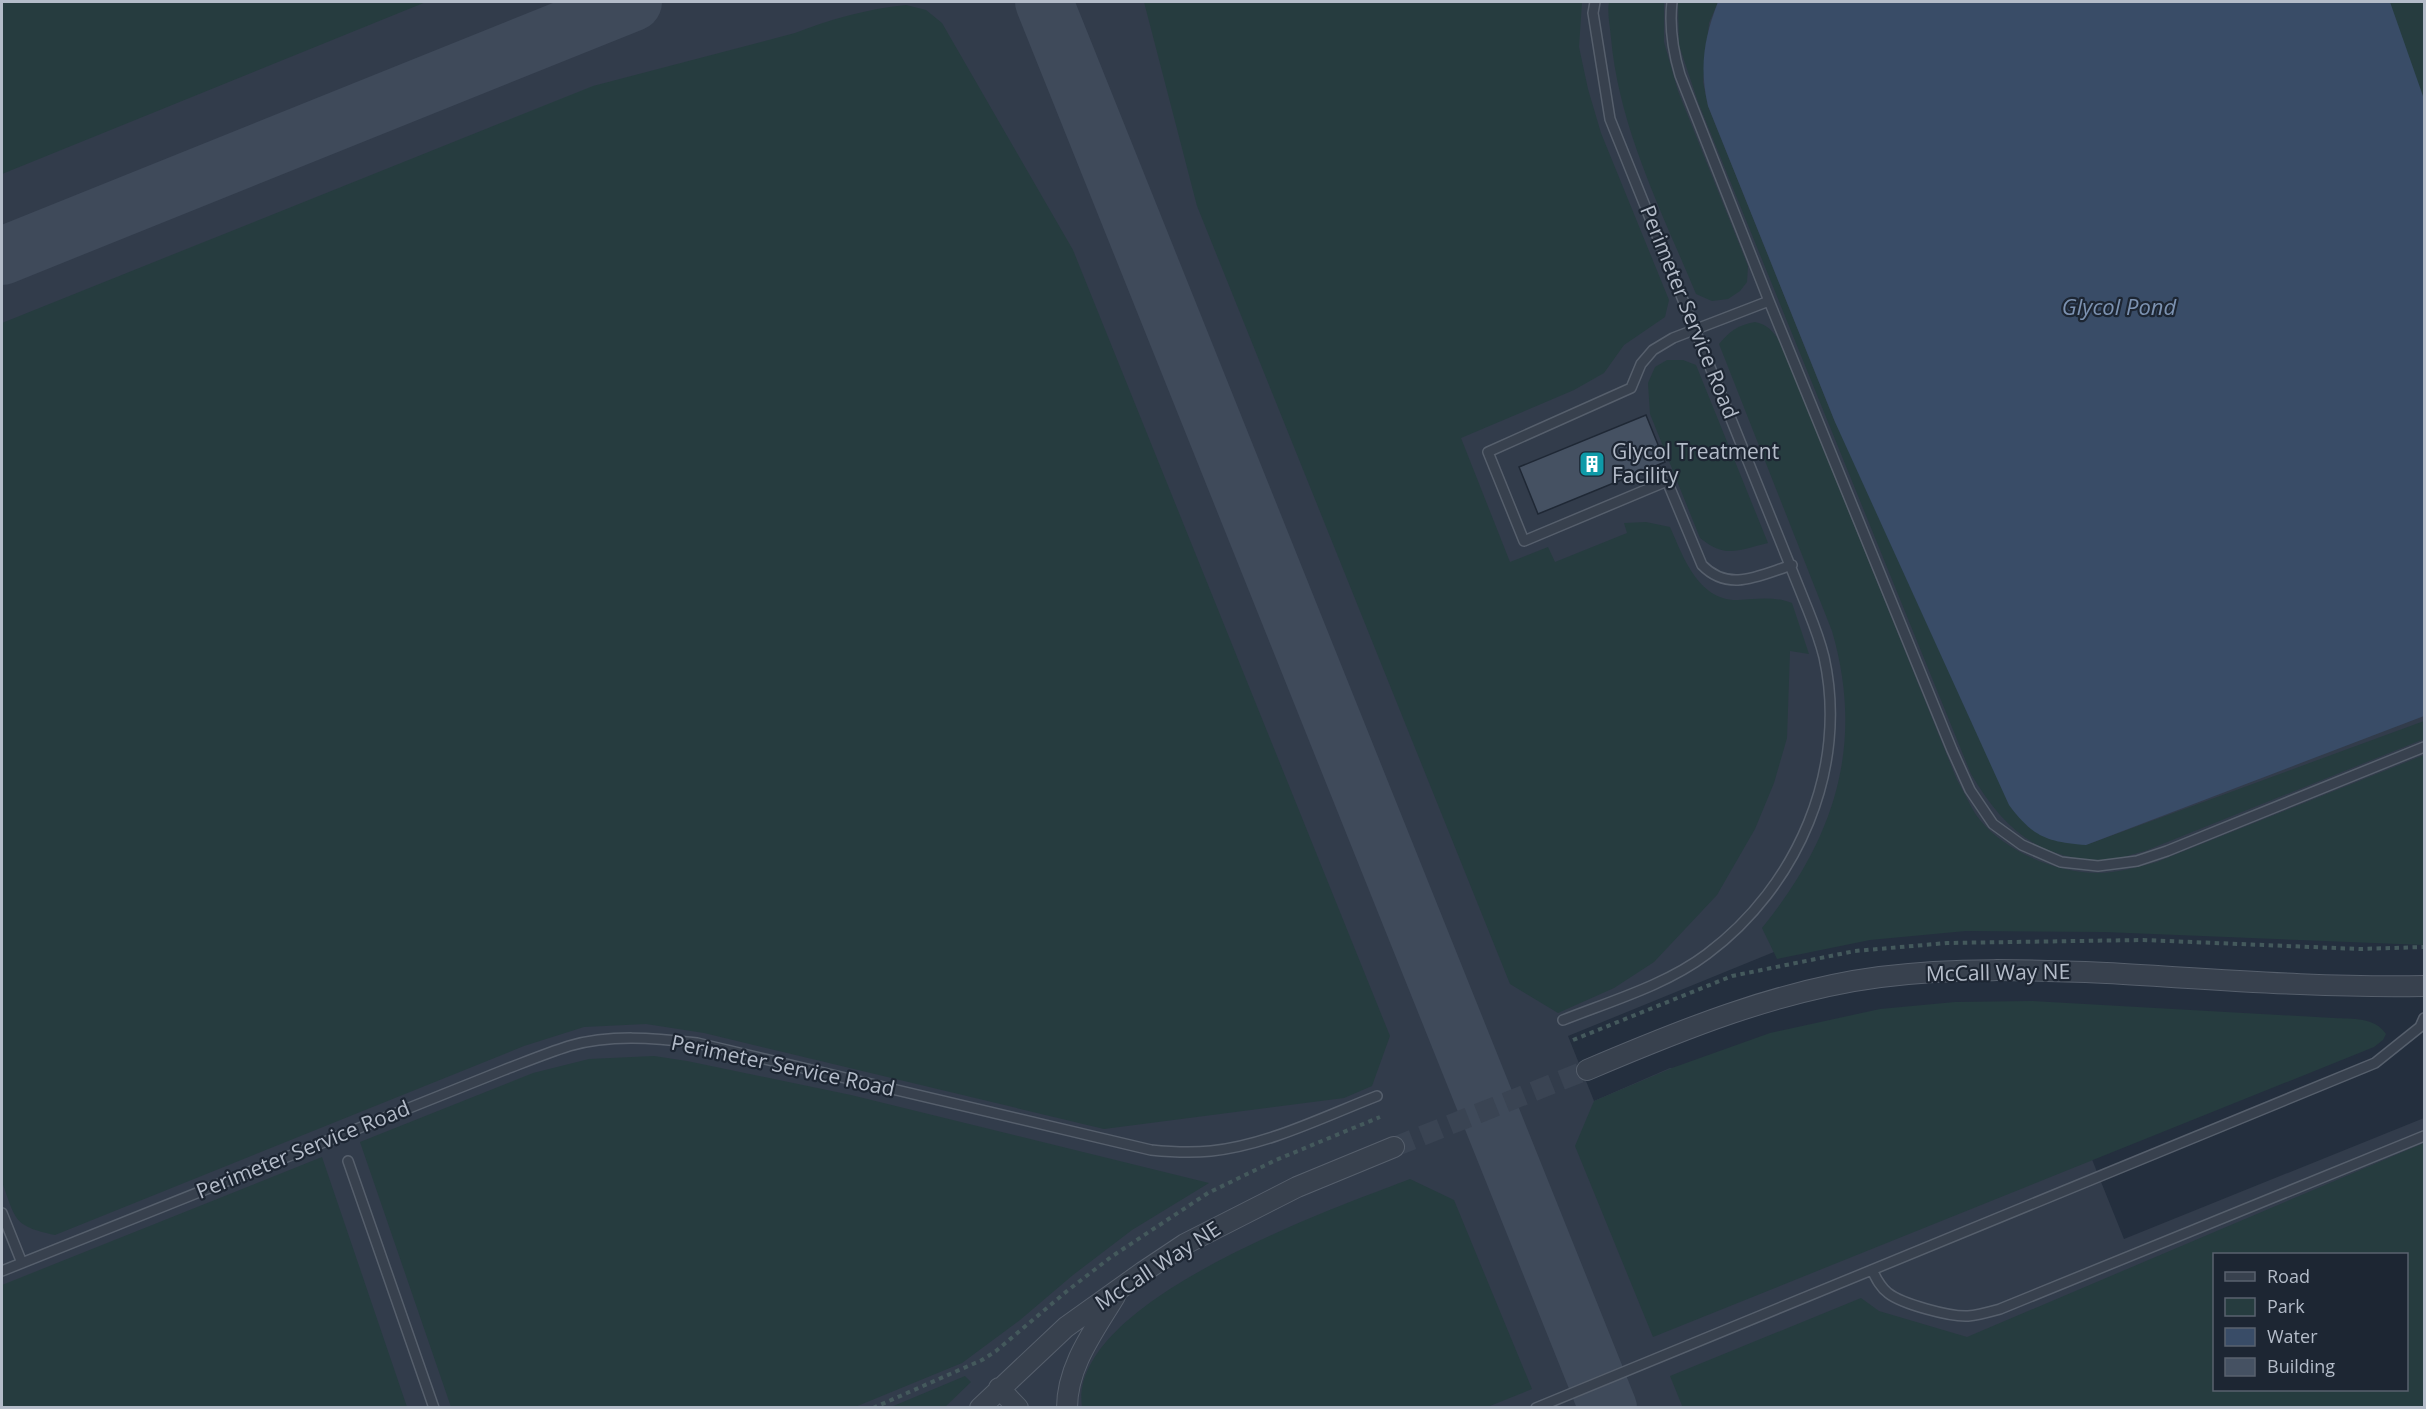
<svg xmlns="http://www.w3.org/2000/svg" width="2426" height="1409" viewBox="0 0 2426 1409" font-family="'Open Sans',sans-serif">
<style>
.airport{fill:#323c4b;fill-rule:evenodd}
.green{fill:#263c3f;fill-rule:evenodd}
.water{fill:#394c67}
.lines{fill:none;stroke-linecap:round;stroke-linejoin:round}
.taxiway{stroke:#3f4a5a;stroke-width:58}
.building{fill:#455162;stroke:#1f2835;stroke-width:1.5}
.minor-tunnel{stroke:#3a4453;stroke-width:20;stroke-dasharray:20 10;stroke-linecap:butt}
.service-casing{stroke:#565f6c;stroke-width:12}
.minor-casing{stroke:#565f6c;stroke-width:22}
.path{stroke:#44595c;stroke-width:4;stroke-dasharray:4.5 4.5;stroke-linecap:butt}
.service{stroke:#38414e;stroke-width:9}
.minor{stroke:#38414e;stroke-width:20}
.labels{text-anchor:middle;stroke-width:4.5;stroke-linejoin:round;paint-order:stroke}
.street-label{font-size:21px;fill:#b4bcc9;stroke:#1d2633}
.poi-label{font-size:21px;fill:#b4bcc9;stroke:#1d2633;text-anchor:start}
.water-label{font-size:22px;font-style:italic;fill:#7c92b1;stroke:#1d2633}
</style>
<rect width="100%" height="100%" fill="#242f3e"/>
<!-- airport -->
<path class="airport" d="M2,2H2424V773L2099,888L1997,861L1568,1036L1594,1101L1670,1068L2046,1045L2124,1239L2424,1118V1407L2,1408ZM2214,1254H2406V1390H2214Z"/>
<!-- green -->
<path class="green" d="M2,2H426L2,174Z
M1144,2H1582L1579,47L1588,89L1601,133L1669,300L1665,317L1624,345L1604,373L1574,390L1461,438L1510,562L1548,547L1555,562L1627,533L1624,523L1646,522L1670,527C1683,556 1698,601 1738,600C1757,599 1774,596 1792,603L1809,654L1790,651L1787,738L1774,783L1755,829L1717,895L1654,962L1614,988L1558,1013L1510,984L1197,206Z
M1609,2H1664V42L1678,91L1748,266L1747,282L1740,291L1728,299L1712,301L1696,294C1662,212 1619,128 1611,38C1610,26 1607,13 1609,2Z
M1678,2H1718L1709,23L1703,82L1708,106L1835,422L2086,845L2424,721V739L2145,851C2132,854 2117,860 2104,860C2038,860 2003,828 1971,774L1698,102L1679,45Z
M2387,2H2424V108Z
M906,5L926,10L942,23L1073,250L1390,1036L1372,1086L1344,1098L1104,1129L704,1033L646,1024L584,1027L524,1046L55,1235C13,1226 16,1220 2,1182V323L593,86L795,33C831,19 867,9 906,5Z
M1755,322C1768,325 1773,331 1780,342L1957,780C1965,793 1971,809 1980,820C2008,855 2069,878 2112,872C2127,870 2142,866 2157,862L2424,755V945L2104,932L1966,931L1870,940L1777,959L1762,928C1835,838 1865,744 1832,631L1719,344C1730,331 1738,325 1755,322Z
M1667,360H1683L1696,365L1768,543C1738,550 1726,559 1700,538L1650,414L1648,383L1655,367Z
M2032,1001L2334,1018C2352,1019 2375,1017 2386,1034L2383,1040L2374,1047L1653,1337L1575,1146L1594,1101L1672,1068L1770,1033L1880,1009L1955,1002Z
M654,1056L687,1061L851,1095L1209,1183L1132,1230L1073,1275L1020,1320L962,1363L855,1407H451L360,1142L533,1073L589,1059Z
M2424,1143V1407L1683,1408L1670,1376L1861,1298L1879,1311L1967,1337ZM2214,1254H2406V1390H2214Z
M322,1157L407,1407H2V1285Z
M1410,1179L1454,1200L1532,1389L1485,1408L1082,1407C1067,1302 1332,1209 1410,1179Z
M965,1376L971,1382L945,1407H891Z"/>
<!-- water -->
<path class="water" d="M1718,2H2390L2424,99V716L2086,845C2047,842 2033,837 2009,805L1835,422L1708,106C1699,67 1704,38 1718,2Z"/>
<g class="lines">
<!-- taxiway -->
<path class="taxiway" d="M1044,2L1608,1408
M2,256L633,2"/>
</g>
<!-- building -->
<path class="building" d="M1646,415L1665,462L1538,514L1519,467Z"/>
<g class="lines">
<!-- minor-tunnel -->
<path class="minor-tunnel" d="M1394,1147L1587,1070"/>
<!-- service casing -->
<g class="service-casing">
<path id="service" d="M1672,2C1669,27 1673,51 1680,75L1769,301L1952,750L1970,790L1993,824L2022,845L2061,862L2098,866L2137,861L2167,851L2424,747
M1769,301L1673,338L1653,350L1641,364L1631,388L1488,452L1524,541L1667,481L1702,565C1729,593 1760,575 1792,565
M1563,1020C1611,1001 1666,985 1707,954C1797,887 1849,769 1824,657C1820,641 1814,625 1808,610L1610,119L1593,13L1595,2
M348,1161L434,1408
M2,1213L22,1263
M1872,1270C1876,1278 1880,1287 1888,1293C1902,1304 1950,1317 1968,1316C1979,1315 1989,1312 2000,1309L2424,1136
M2,1271L504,1070C525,1062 547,1053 569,1046C611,1034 654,1038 697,1043L1151,1150C1171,1152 1191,1153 1211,1151C1268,1145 1323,1117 1377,1096
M1536,1408L2375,1063L2420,1027L2424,1018"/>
</g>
<!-- minor casing -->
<g class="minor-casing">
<path id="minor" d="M1587,1070C1681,1030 1779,990 1880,977C1956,967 2031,970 2107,973C2213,979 2319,988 2424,986
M999,1388L1018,1408
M980,1408L1066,1327L1143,1272L1185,1244L1297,1187L1394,1147
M1067,1408C1067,1366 1094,1331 1115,1296"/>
</g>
<!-- path -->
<path class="path" d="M1573,1040L1732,976L1855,951L1947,943L2143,940L2359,949L2424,947
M873,1408L982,1360L996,1351L1067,1291L1111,1257L1208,1193L1276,1160L1380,1117"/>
<!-- service -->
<use href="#service" class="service"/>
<!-- minor -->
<use href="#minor" class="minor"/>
</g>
<!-- icons -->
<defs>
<g id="building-square" transform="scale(1.35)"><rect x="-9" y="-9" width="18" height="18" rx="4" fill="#0f9aa8" stroke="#1d2633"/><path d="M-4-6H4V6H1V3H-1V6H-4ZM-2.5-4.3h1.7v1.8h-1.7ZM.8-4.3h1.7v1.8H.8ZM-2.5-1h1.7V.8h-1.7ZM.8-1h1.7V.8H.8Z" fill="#fff"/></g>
</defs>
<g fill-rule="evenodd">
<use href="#building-square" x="1592" y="464"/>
</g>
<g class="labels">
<!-- street labels -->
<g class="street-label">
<text transform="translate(1689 312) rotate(68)" y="7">Perimeter Service Road</text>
<text transform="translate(1998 973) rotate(-1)" y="7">McCall Way NE</text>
<text transform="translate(783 1066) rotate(12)" y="7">Perimeter Service Road</text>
<text transform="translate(303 1150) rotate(-22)" y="7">Perimeter Service Road</text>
<text transform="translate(1158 1266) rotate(-33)" y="7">McCall Way NE</text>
</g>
<!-- poi labels -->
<g class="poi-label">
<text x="1612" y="459">Glycol Treatment<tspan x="1612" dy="24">Facility</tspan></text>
</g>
<!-- water labels -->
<g class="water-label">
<text x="2119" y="315">Glycol Pond</text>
</g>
</g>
<!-- border -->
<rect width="2426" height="1409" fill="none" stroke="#b4bcc9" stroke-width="6"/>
<!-- legend -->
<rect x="2213" y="1253" width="195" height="138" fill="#1d2633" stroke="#59626f" stroke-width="1.5"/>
<rect x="2225" y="1272" width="30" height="9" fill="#38414e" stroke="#59626f" stroke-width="1.5"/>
<text x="2267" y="1283" font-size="18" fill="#b4bcc9">Road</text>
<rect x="2225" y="1298" width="30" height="18" fill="#263c3f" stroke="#59626f" stroke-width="1.5"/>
<text x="2267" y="1313" font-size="18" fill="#b4bcc9">Park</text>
<rect x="2225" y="1328" width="30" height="18" fill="#394c67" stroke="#59626f" stroke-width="1.5"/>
<text x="2267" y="1343" font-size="18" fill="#b4bcc9">Water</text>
<rect x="2225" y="1358" width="30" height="18" fill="#455162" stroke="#59626f" stroke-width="1.5"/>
<text x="2267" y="1373" font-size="18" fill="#b4bcc9">Building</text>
</svg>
